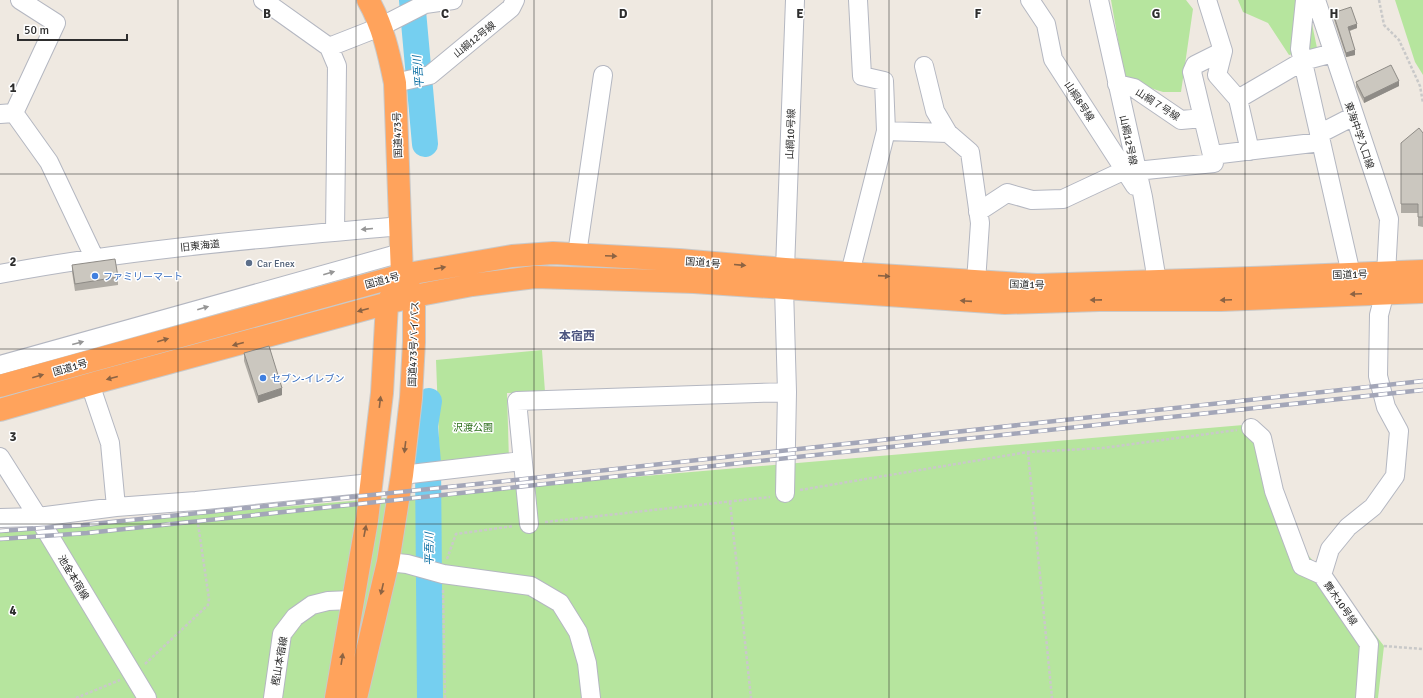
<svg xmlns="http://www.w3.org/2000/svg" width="1423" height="698" viewBox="0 0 1423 698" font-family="Signika,'Noto Sans JP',sans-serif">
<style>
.green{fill:#b6e59e}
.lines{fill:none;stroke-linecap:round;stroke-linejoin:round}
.river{stroke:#75cff0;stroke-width:26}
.minor-casing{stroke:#b4b7c1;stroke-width:20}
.highway-casing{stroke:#c9c9c9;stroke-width:24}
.path{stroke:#c9c9c9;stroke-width:2.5;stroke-dasharray:3 2;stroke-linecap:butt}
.minor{stroke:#fff;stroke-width:18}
.highway{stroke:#ffa35c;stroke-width:22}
.rail-casing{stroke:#a3a6b8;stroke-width:4.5}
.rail{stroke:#fff;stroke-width:3;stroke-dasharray:9;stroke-linecap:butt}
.wall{fill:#afaba4}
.shaded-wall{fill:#8e8b86}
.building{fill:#cbc7bf;stroke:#8e8b86}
.oneway{fill:#969696}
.oneway2{fill:#8c6343}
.grid{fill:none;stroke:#2e2e2e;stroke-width:1;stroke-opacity:0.55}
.service-dot{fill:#5c6f8a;stroke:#fff;stroke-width:1.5}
.shop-dot{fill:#3f7fe0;stroke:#fff;stroke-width:1.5}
.labels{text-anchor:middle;stroke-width:3;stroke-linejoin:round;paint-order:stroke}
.street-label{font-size:10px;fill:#2e2e2e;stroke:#fff}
.service-label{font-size:10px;fill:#4e5e75;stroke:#fff;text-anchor:start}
.shop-label{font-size:10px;fill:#366cbe;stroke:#fff;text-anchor:start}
.park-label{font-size:10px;fill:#2c6e1b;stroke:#fff}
.water-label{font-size:11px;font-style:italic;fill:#0d6fa3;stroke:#fff}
.quarter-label{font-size:12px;font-weight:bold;fill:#4d5680;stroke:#fff}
.grid-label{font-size:13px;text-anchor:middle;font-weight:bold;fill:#2e2e2e;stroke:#fff;stroke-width:3;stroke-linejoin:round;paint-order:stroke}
</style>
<rect width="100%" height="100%" fill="#efe9e1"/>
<!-- green -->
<path class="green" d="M1111,0H1186L1193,9L1181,92H1163L1125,80Z
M1238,0H1297L1311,19L1317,48L1289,55L1268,23L1243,12Z
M1395,0H1423V75L1415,62Z
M542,350L545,392L507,393L509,461L440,467L436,360Z
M1255,424L1307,554L1344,595L1384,646L1378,698H0V531Z"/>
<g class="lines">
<!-- river -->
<path class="river" d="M412,0L425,144
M429,401L425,426L428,463L430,698"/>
<!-- minor casing -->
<g class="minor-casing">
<path id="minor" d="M263,0L329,47L337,66L335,232
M1030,0L1046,24L1053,59L1135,186
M1099,0L1143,197L1157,281
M1305,0L1300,49L1351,274
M1316,0L1389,219L1385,292L1379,315L1378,376L1386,407L1399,431L1395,476L1373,507L1348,527L1330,549L1322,575
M329,47L380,27L425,4L453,0
M1223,51L1217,75L1238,99L1250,151
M924,66L935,111L948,133
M395,83L430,75L511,8L515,0
M1117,84L1134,88L1181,120L1203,118L1192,72L1195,65L1223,51L1207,0
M1238,99L1303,61L1333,53
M14,113L49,162L95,259
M0,114L14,113L56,23L20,0
M886,131L948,133L970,152L980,223L976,282
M1319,134L1354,116
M1212,155L1321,142
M1136,171L1214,163L1203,118
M978,212L1007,193L1032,200L1063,199L1125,170
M577,254L603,75
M785,269L795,0
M850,273L886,131L884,81L862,76L858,0
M0,274C132,249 267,238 400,226
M784,288L787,392L785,493
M0,365L401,253
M90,384L110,443L116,507
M1251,428L1262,438L1274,491L1302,566L1322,575L1369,644L1365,698
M0,457L38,517L147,698
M402,475L522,461
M0,518L38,517L116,507L196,501L371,483
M529,524L517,401L787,392
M388,562L407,564L443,574L531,586L560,603L578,632L587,663L591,698
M273,698L282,634L295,617L312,605L328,601L352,600"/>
</g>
<!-- highway casing -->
<g class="highway-casing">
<path id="highway" d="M0,386L402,275L512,256L553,253L679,260L785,269L1037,285L1251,278L1423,271
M0,410L98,382L414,296L472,285L535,277L694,282L1005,303L1099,300H1221L1423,292
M336,698L367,520L382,393L387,304L402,275L395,83C389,54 383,26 368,0
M356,698L388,562L402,475L411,398L414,342V296L407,284"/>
</g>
<!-- path -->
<path class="path" d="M1379,0L1384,25L1399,40L1420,86L1423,103
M1028,452L1052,698
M800,490L1028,452L1103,448L1237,430
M730,502L751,698
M545,522L770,497
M447,559L456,534L514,526
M443,590L445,698
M1384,646L1423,649
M145,664L208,605L209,599L197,517
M76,698L120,680"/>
<!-- minor -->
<use href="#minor" class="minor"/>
<!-- highway -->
<use href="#highway" class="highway"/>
<!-- rail casing -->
<g class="rail-casing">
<path id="rail" d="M0,531L83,525L496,482L1423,381
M0,539L87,533L1423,390"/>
</g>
<!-- rail -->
<use href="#rail" class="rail"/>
</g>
<!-- wall -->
<path class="wall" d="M1333,13L1357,28L1350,31L1355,55L1346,57L1333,17Z
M1356,82L1399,86L1364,103L1356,87Z
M1423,133V227L1418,226V213H1401V143Z
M72,265L118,277V285L75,291L72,272Z
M244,353L282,395L258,403L244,361Z"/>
<!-- shaded-wall -->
<path class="shaded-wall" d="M1357,24V28L1348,31V27Z
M1355,50V55L1346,57V53Z
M1399,81V86L1364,103V98Z
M282,388V395L258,403V396Z"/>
<!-- building -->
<path class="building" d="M1351,7L1357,24L1348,27L1355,50L1346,53L1333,13Z
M1391,65L1399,81L1364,98L1356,82Z
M1419,128L1423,133V217H1418V204H1401V143Z
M115,259L118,277L75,284L72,265Z
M269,346L282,388L258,396L244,353Z"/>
<!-- one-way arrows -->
<defs><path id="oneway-solid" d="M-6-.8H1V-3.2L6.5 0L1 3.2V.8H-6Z"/></defs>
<g class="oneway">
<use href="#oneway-solid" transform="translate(367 229) rotate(175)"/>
<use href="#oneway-solid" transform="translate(329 273) rotate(-16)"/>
<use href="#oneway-solid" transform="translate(203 308) rotate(-16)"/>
<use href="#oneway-solid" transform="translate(78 343) rotate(-15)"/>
</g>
<g class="oneway2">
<use href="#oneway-solid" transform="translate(611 256) rotate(3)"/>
<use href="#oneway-solid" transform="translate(740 265) rotate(5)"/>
<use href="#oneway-solid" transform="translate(440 268) rotate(-10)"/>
<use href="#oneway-solid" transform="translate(884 276) rotate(4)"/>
<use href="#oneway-solid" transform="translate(1356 294) rotate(177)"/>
<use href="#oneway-solid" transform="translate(1096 300) rotate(179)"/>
<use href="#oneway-solid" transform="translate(1226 300) rotate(178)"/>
<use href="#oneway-solid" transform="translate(966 301) rotate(-176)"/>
<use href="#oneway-solid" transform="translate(363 310) rotate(165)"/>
<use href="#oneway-solid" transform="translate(163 340) rotate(-16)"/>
<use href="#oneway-solid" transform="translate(238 344) rotate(165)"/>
<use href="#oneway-solid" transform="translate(38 376) rotate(-16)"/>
<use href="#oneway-solid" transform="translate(112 378) rotate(165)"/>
<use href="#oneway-solid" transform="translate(380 402) rotate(-83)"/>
<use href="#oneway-solid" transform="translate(405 447) rotate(97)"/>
<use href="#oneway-solid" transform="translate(365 531) rotate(-79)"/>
<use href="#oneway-solid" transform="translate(382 589) rotate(103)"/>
<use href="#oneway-solid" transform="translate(342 659) rotate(-81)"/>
</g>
<!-- grid -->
<path class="grid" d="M178,0V698M356,0V698M534,0V698M712,0V698M889,0V698M1067,0V698M1245,0V698M0,174H1423M0,349H1423M0,524H1423"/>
<!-- markers -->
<circle class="service-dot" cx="249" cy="263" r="4"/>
<g class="shop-dot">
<circle cx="95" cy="276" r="4"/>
<circle cx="263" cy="378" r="4"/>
</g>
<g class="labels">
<!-- street labels -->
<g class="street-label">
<text transform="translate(474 39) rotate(-39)" y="4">山綱12号線</text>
<text transform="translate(1080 101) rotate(57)" y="4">山綱8号線</text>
<text transform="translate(1158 104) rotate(33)" y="4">山綱７号線</text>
<text transform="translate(790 134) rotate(-88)" y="4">山綱10号線</text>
<text transform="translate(397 135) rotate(-92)" y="4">国道473号</text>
<text transform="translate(1360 135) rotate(71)" y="4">東海中学入口線</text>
<text transform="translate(1129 140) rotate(78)" y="4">山綱12号線</text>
<text transform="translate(200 245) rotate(-6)" y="4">旧東海道</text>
<text transform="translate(703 262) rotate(5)" y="4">国道1号</text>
<text transform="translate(1350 274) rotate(-2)" y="4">国道1号</text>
<text transform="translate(382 280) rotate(-15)" y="4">国道1号</text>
<text transform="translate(1027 284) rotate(2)" y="4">国道1号</text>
<text transform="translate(413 344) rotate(-88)" y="4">国道473号バイパス</text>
<text transform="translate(70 367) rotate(-16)" y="4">国道1号</text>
<text transform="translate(74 577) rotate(59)" y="4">池金本宿線</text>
<text transform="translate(1341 603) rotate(55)" y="4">舞木10号線</text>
<text transform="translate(279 661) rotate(-80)" y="4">樫山本宿線</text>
</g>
<!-- service labels -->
<g class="service-label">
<text x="257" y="267">Car Enex</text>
</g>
<!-- shop labels -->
<g class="shop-label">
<text x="103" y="280">ファミリーマート</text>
<text x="271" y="382">セブン-イレブン</text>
</g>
<!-- park labels -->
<g class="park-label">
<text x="473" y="431">沢渡公園</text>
</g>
<!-- water labels -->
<g class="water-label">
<text transform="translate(418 72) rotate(-95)" y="4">平吾川</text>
<text transform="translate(429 549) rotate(-90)" y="4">平吾川</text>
</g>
<!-- quarter labels -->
<g class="quarter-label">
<text x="577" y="340">本宿西</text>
</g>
</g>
<g class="grid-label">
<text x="267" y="18">B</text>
<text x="445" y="18">C</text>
<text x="623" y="18">D</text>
<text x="800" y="18">E</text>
<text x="978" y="18">F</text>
<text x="1156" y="18">G</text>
<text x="1334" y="18">H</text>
<text x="13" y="92">1</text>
<text x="13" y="266">2</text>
<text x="13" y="441">3</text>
<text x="13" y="615">4</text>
</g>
<!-- scale -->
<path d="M18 34v6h109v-6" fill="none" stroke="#2e2e2e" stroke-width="2"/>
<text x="24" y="34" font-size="12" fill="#2e2e2e" stroke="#ffffff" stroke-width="3" paint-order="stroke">50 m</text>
</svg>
